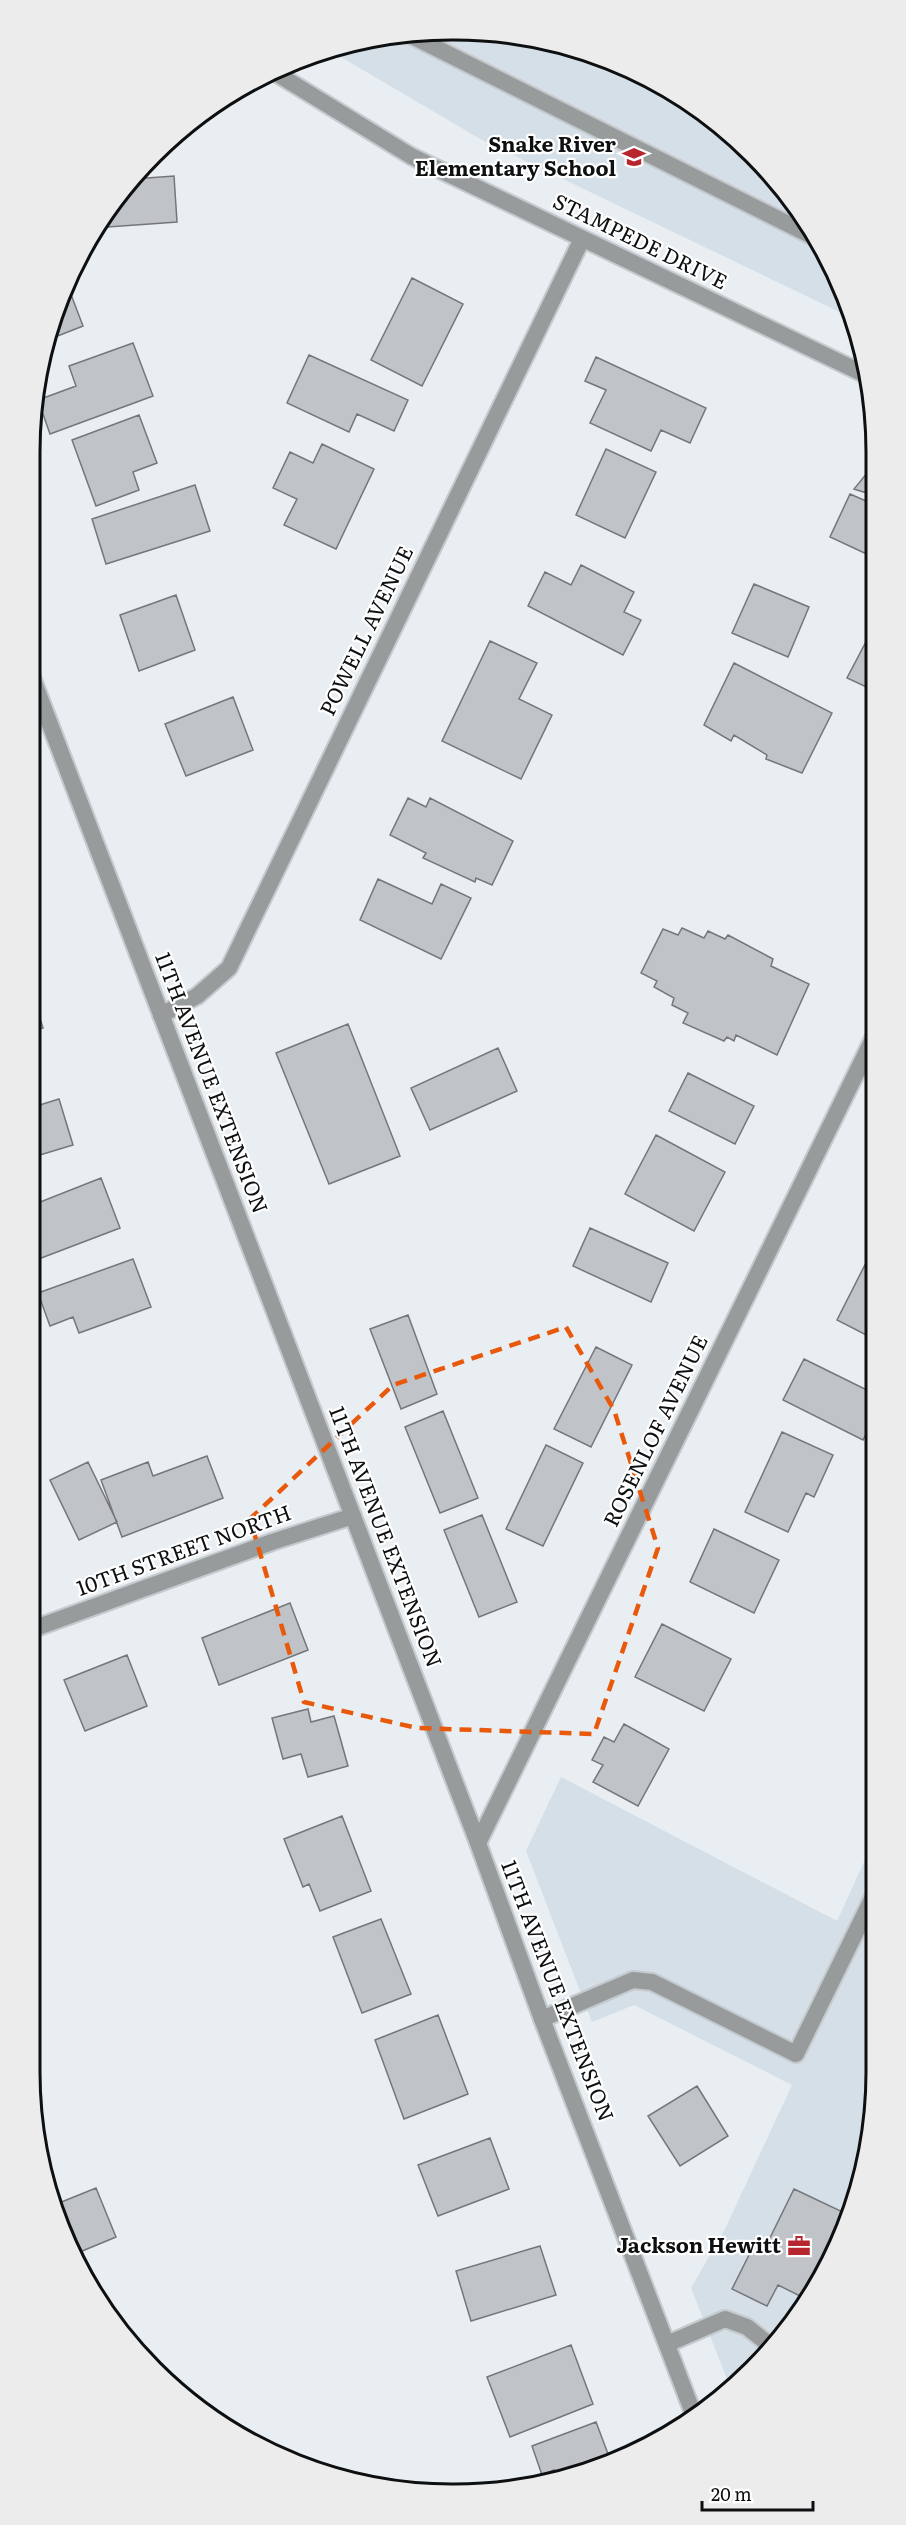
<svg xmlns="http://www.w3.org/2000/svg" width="906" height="2525" viewBox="0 0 906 2525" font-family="Literata,serif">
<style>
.built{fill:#d4dfe8}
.building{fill:#c0c3c8;stroke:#74767b;stroke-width:1.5}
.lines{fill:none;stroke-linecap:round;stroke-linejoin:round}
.service-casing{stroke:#c5cace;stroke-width:20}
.minor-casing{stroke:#c5cace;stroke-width:20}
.tertiary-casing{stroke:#c5cace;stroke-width:20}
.service{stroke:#989b9c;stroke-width:16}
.minor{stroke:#989b9c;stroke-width:16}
.tertiary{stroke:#989b9c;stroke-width:16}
.marked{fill:none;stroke:#e8590c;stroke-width:4.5;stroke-dasharray:12 8;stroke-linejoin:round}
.labels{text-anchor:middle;stroke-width:4.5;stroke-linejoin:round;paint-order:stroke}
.poi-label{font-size:21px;font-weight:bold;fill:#0d0f10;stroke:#fff;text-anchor:end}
.street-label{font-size:21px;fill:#0d0f10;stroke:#fff}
.rim{fill:none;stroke:#0d0f10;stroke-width:3}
</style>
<rect width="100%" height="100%" fill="#e8eef2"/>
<!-- built -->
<path class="built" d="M480,31L562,44L665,87L771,174L833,266L848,316L482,140L329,50L397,34Z
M561,1777L837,1921L875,1838L876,2072L862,2181L805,2307L752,2371L731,2389L691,2288L725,2229L792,2085L634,2005L592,2022L526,1851Z"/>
<!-- building -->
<path class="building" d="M174,176L177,222L108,227L107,212L117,196L133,179Z
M412,278L463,304L422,386L371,360Z
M67,284L83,326L50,339L48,334Z
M133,343L153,396L50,434L38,400L76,386L69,366Z
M309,355L408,400L394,431L357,414L349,432L287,403Z
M596,357L706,408L690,443L661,430L651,451L590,423L606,390L585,381Z
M139,415L157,463L133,472L139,490L96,506L72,440Z
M322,444L374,469L336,549L284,525L297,499L273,488L290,452L313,463Z
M606,449L656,472L625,538L576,515Z
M872,451L873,495L854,489L868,472Z
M195,485L210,531L106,564L92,519Z
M850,494L873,504V557L830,537Z
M581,565L634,592L624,612L641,620L623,655L528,606L545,572L571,585Z
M754,584L809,607L788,657L732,633Z
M176,595L195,650L139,671L120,615Z
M868,638L873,640V690L847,678Z
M490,641L537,663L519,699L552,715L521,779L442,741Z
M734,663L832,713L802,773L766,759L767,755L734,735L731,741L704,725Z
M233,697L253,750L186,776L165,724Z
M408,798L426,807L430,798L513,841L492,885L476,878L475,882L423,858L426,853L390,835Z
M378,879L432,904L441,884L471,898L441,959L360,920Z
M682,928L704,938L708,931L725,939L728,935L773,959L771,966L809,984L777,1055L736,1035L734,1041L727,1037L724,1041L683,1023L688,1013L672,1005L674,998L654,987L657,981L641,973L663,929L678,935Z
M30,985L43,1028L30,1032Z
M348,1024L400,1156L329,1184L276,1053Z
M498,1048L517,1091L430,1130L411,1088Z
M688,1073L754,1106L735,1144L669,1111Z
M59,1099L73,1145L30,1158V1108Z
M656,1135L725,1172L694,1231L625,1194Z
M101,1178L120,1228L36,1260L30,1245V1206Z
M590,1228L668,1263L651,1302L573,1266Z
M874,1247V1339L837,1320Z
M133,1259L151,1307L79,1333L73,1317L50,1326L38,1293Z
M408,1315L437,1394L401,1409L370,1329Z
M596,1347L632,1365L591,1447L554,1429Z
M804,1359L875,1394V1417L863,1440L783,1400Z
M443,1411L478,1498L440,1513L405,1427Z
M782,1432L833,1455L814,1497L806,1493L788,1532L745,1512Z
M546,1445L583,1463L543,1546L506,1529Z
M207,1456L223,1498L122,1537L101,1480L148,1462L153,1476Z
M88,1462L117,1522L79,1540L50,1480Z
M482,1515L517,1602L479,1617L444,1530Z
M714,1529L779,1560L754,1613L690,1582Z
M290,1603L308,1650L219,1685L202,1638Z
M662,1624L731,1659L704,1711L635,1677Z
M127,1655L147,1706L85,1731L64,1680Z
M308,1709L311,1722L334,1716L348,1766L308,1777L301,1754L283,1759L272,1718Z
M624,1724L669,1749L638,1806L593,1782L603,1765L592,1760L604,1737L614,1742Z
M342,1816L371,1891L320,1911L309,1884L303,1887L284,1839Z
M381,1919L411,1994L362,2013L333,1937Z
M438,2015L468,2094L404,2119L375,2040Z
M697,2086L728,2136L680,2166L648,2116Z
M490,2138L509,2189L438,2216L418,2165Z
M96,2188L116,2237L75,2254L62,2234L54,2205Z
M794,2189L847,2214L808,2300L778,2285L767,2306L732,2289L755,2243L765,2248Z
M540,2246L556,2295L471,2321L456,2271Z
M571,2345L593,2404L510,2437L487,2377Z
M596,2422L610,2459L562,2481H559L554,2470L542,2475L532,2446Z"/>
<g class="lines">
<!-- service casing -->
<g class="service-casing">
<path id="service" d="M406,33L812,236
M542,2019L633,1980L652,1982L796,2054L876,1891
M667,2344L725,2319L747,2327L772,2347"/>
</g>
<!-- minor casing -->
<g class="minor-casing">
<path id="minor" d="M274,72L411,156L866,375
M161,1015L197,996L229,968L582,239
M30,1630L272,1542L353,1516
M478,1843L874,1037"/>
</g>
<!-- tertiary casing -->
<g class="tertiary-casing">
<path id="tertiary" d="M30,672L478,1843L542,2019L695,2418"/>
</g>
<!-- service -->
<use href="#service" class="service"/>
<!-- minor -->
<use href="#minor" class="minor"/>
<!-- tertiary -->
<use href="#tertiary" class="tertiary"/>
</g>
<!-- marked area -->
<path class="marked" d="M566,1327L614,1410L658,1548L594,1734L417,1728L304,1702L250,1519L393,1385Z"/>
<!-- icons -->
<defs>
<g id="school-bare" transform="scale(1.8)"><path d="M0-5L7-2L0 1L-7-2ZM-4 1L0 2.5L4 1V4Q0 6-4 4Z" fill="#b7262f" stroke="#fff" stroke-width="2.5" paint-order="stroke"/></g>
<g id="office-bare" transform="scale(1.8)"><path d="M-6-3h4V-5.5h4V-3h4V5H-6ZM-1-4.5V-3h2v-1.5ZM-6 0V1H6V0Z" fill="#b7262f" stroke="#fff" stroke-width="2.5" paint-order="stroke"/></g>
</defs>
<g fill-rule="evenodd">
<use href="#school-bare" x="634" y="157"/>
<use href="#office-bare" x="799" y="2246"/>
</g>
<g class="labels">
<!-- poi labels -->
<g class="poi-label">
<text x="616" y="152">Snake River<tspan x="616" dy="24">Elementary School</tspan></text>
<text x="781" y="2253">Jackson Hewitt</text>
</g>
<!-- street labels -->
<g class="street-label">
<text transform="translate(640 242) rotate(26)" y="7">STAMPEDE DRIVE</text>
<text transform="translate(367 631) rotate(-64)" y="7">POWELL AVENUE</text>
<text transform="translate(211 1083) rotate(69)" y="7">11TH AVENUE EXTENSION</text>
<text transform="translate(656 1431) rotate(-64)" y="7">ROSENLOF AVENUE</text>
<text transform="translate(385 1537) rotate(69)" y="7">11TH AVENUE EXTENSION</text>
<text transform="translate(184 1551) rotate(-20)" y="7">10TH STREET NORTH</text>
<text transform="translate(557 1991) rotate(69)" y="7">11TH AVENUE EXTENSION</text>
</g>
</g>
<!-- crop -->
<path d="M0 0H906V2525H0ZM452 40H454A412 412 0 0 1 866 452V2072A412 412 0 0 1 454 2484H452A412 412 0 0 1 40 2072V452A412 412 0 0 1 452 40Z" fill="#ececec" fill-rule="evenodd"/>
<path class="rim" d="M452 40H454A412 412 0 0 1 866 452V2072A412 412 0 0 1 454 2484H452A412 412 0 0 1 40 2072V452A412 412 0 0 1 452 40Z"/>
<!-- scale -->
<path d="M702 2501v9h111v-9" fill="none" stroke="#0d0f10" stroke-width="3"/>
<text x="711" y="2501" font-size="18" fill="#0d0f10" stroke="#ffffff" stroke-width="4.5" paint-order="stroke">20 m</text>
</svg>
